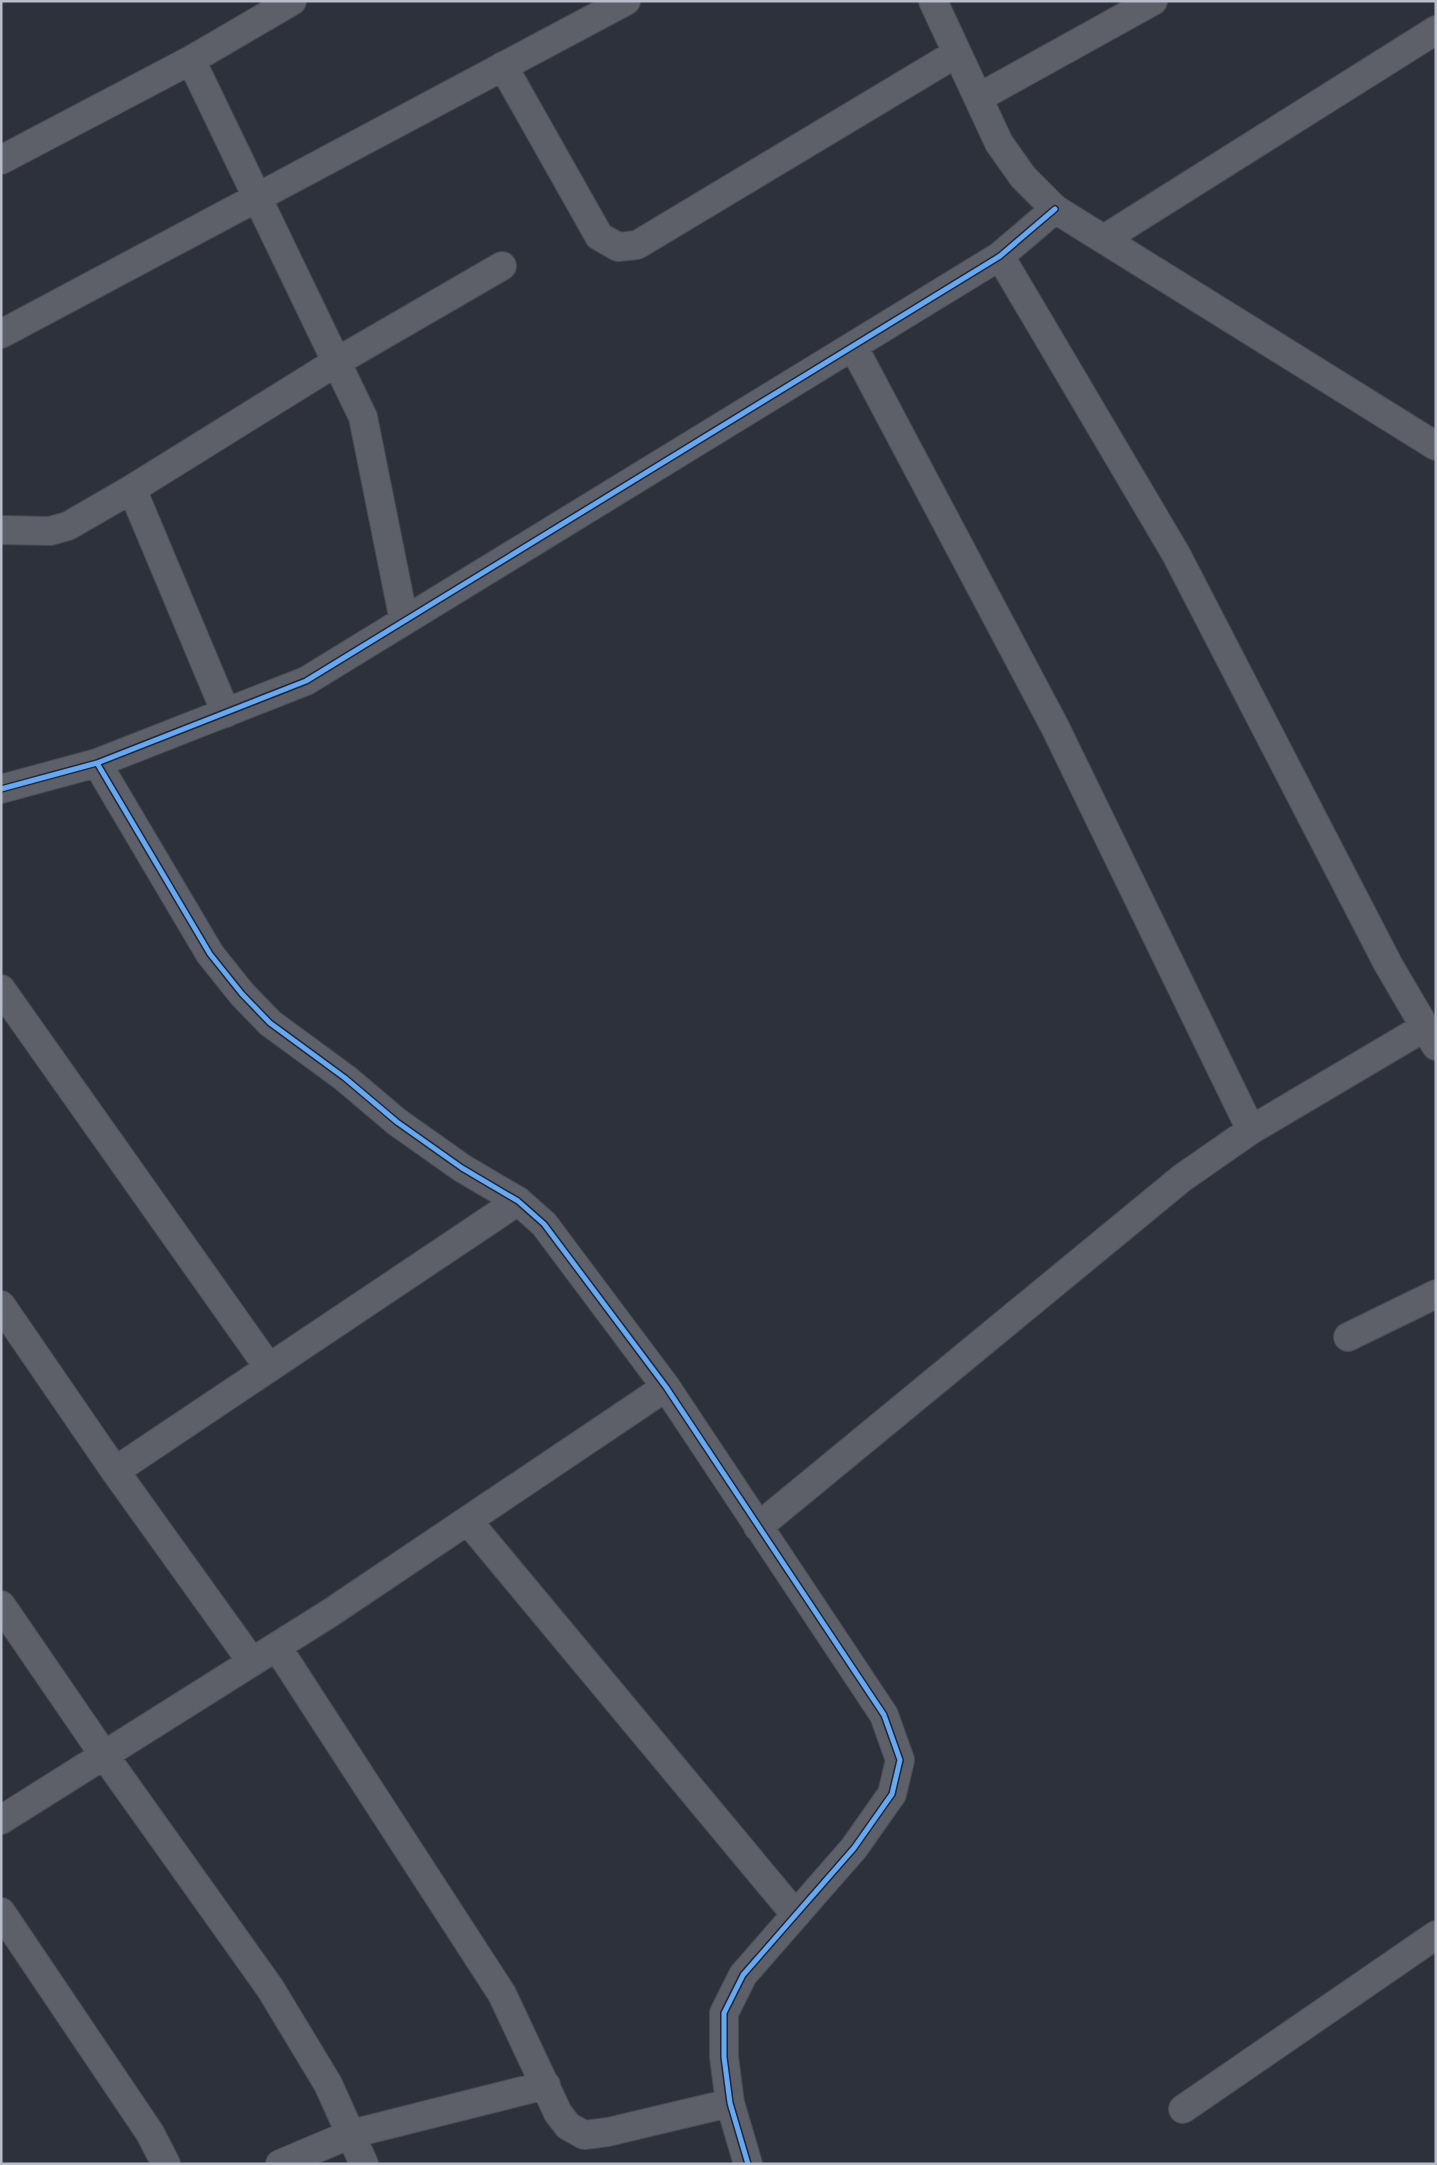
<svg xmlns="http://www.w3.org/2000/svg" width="1437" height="2165" viewBox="0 0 1437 2165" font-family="Quicksand,sans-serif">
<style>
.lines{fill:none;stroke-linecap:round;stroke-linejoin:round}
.minor-casing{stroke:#494c53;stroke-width:30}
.minor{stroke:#5d6069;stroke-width:28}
.cycleway-casing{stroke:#202636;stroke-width:8}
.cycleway{stroke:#66a8f1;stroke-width:5}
</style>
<rect width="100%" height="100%" fill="#2d313b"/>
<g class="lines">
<!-- minor casing -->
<g class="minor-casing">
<path id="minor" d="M933,1L999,143L1023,177L1055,209L1436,446
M191,60L363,417L404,621
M503,66L599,236L618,247L637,245L957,53
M978,98L1153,1
M1,160L191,60L292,1
M1104,239L1436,30
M1000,256L1176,554L1388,964L1436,1046
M1,334L626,1
M853,346L1055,727L1251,1130
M132,489L226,713
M1,530L50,531L68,526L132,489L338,361L502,266
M97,763L210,954L242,994L270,1023L345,1078L397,1122L462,1168L518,1201L544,1224L666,1387L884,1715L900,1760L892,1794L854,1848L743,1975L724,2013V2057L730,2103L748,2164
M1,789L97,763L306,681L1000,256L1055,209
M1,989L269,1368
M1,1305L115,1471L252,1662
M1348,1337L1436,1294
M115,1471L518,1201
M468,1521L795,1914
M758,1527L1182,1178L1251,1130L1425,1027
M1,1605L104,1755L270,1988L328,2084L364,2164
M277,1647L502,1994L558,2113L568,2126L584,2135L608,2132L730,2103
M1,1820L330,1613L666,1387
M1,1912L150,2133L166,2164
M1183,2109L1436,1935
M280,2164L351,2134L546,2085"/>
</g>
<!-- minor -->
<use href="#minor" class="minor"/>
<!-- cycleway casing -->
<g class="cycleway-casing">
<path id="cycleway" d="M97,763L210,954L242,994L270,1023L345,1078L397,1122L462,1168L518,1201L544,1224L666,1387L884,1715L900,1760L892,1794L854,1848L743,1975L724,2013V2057L730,2103L748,2164
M1,789L97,763L306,681L1000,256L1055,209"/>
</g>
<!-- cycleway -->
<use href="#cycleway" class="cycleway"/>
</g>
<!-- border -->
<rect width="1437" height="2165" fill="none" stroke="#b8bdcb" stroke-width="5"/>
</svg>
